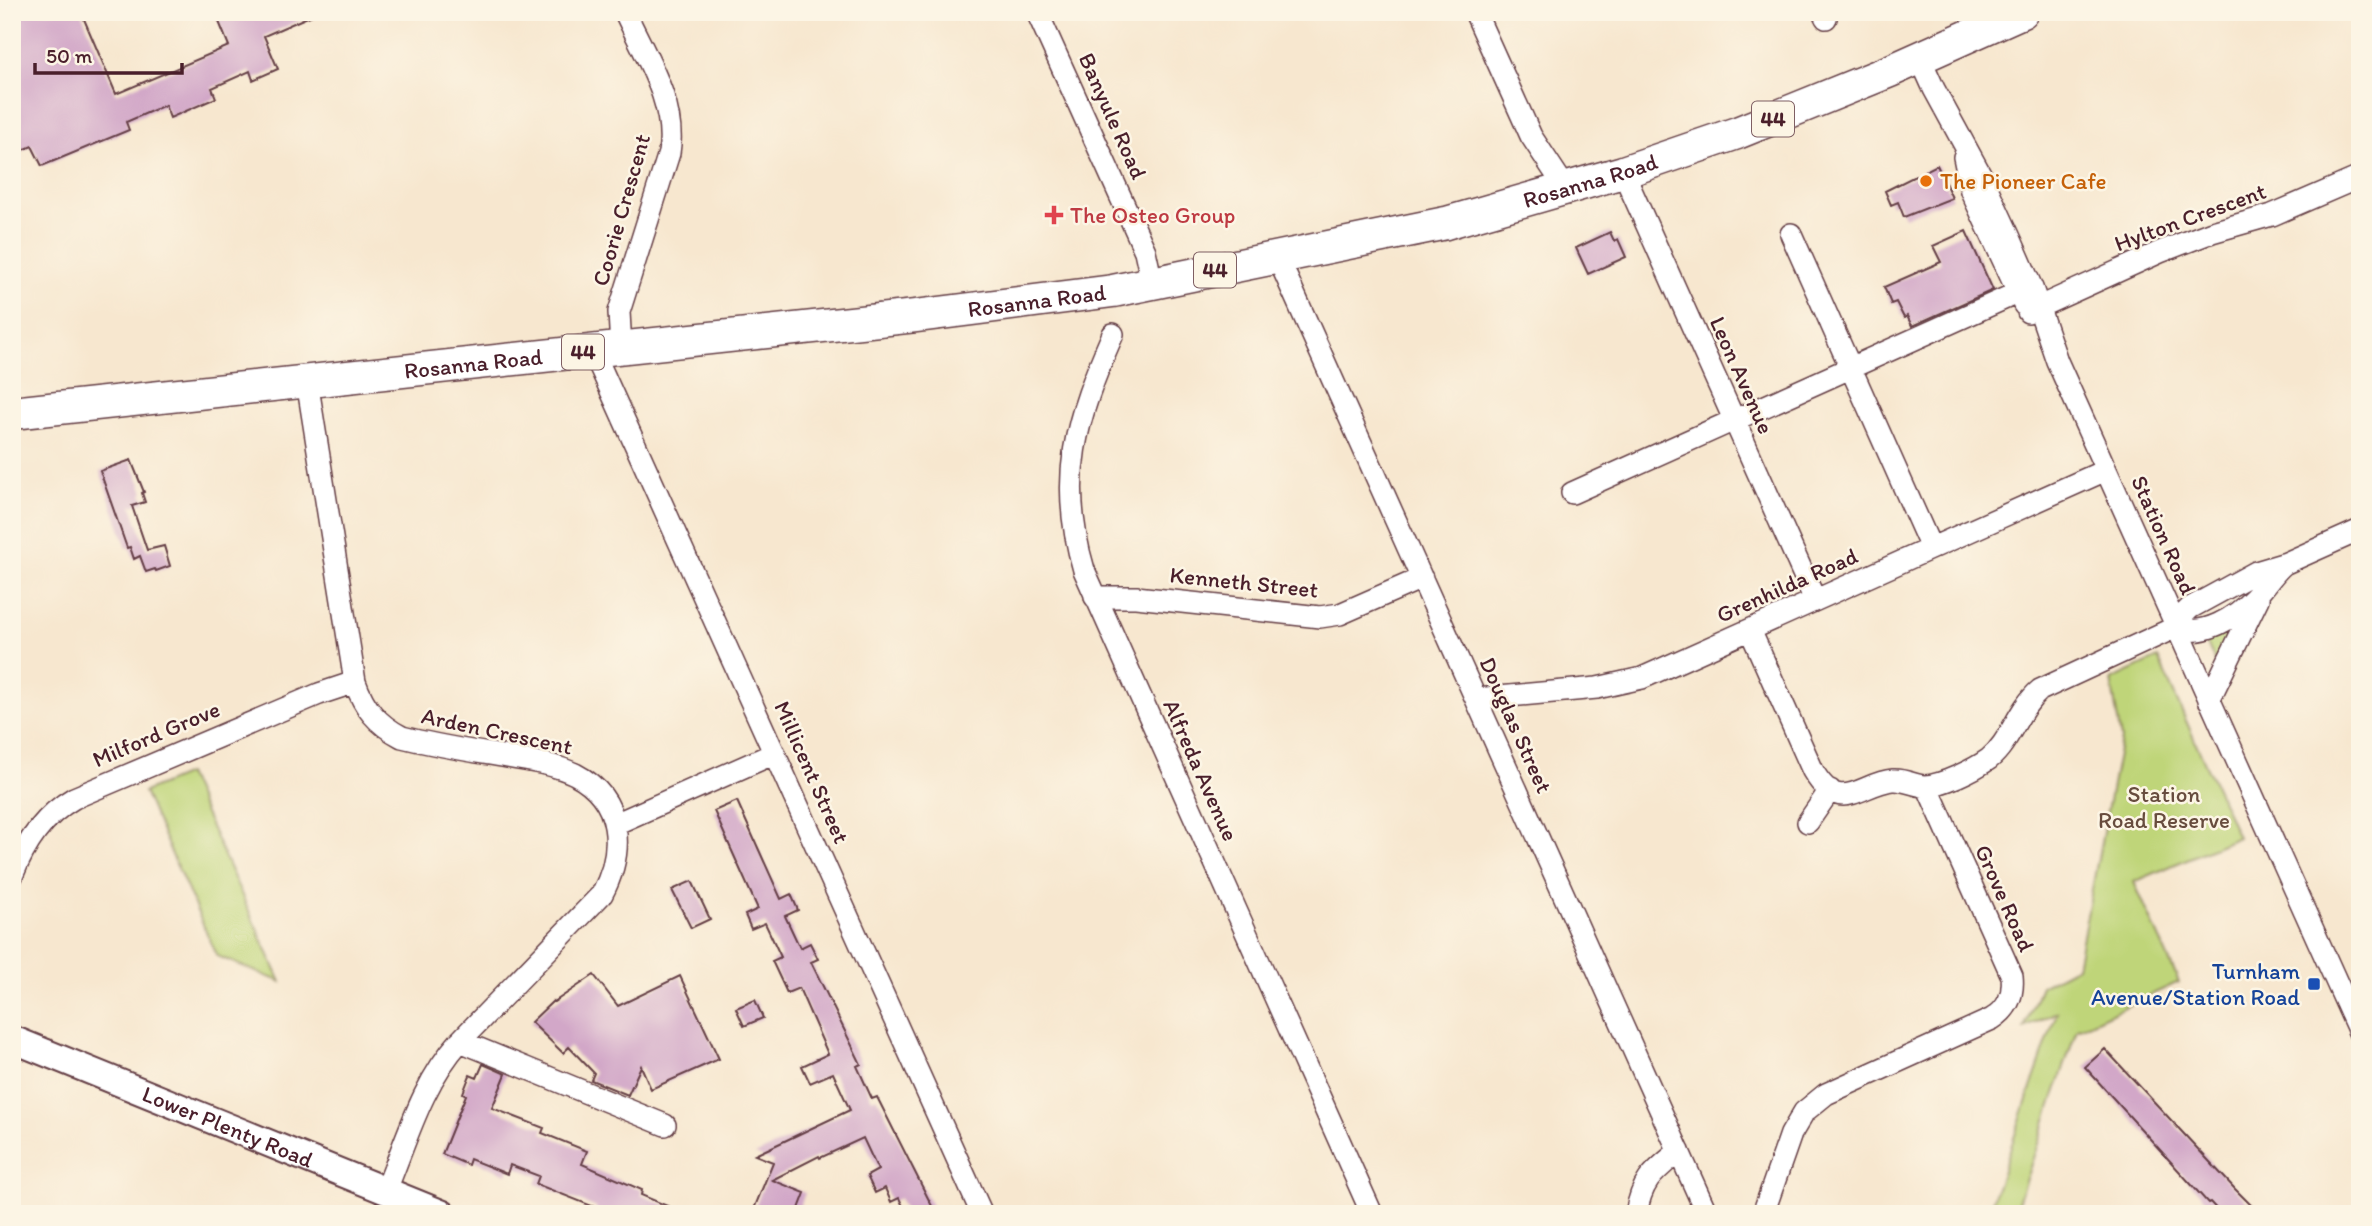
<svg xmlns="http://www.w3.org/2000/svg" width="2372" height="1226" viewBox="0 0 2372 1226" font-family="Itim,sans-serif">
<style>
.green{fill:#bfd579;stroke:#847a52;stroke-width:2}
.building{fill:#d2a7c8}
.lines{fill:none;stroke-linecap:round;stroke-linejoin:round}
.minor-casing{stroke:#643d44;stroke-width:24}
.major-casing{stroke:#643d44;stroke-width:30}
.highway-casing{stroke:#643d44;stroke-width:35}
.minor{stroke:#fff;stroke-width:21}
.major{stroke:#fff;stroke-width:26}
.highway{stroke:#fff;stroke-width:32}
.food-dot{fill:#e8710a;stroke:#fcf5e5;stroke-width:2.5}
.health-dot{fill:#e0444e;stroke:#fcf5e5;stroke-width:2.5}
.transit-dot{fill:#1a4fb4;stroke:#fcf5e5;stroke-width:2.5}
.labels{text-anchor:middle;stroke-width:5;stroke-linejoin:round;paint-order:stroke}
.shield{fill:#fcf5e5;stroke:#7f5f63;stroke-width:2}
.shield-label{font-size:21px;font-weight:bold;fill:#4a1f2b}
.street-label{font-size:23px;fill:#4a1f2b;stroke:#fcf5e5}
.food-label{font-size:23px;fill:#c56008;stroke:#fcf5e5;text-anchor:start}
.health-label{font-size:23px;fill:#be3a42;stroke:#fcf5e5;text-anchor:start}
.park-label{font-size:23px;fill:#674c3e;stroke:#fcf5e5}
.transit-label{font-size:23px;fill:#164399;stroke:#fcf5e5;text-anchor:end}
</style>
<rect width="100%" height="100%" fill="#fcf5e5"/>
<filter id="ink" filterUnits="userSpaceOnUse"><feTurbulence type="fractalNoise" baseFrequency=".0143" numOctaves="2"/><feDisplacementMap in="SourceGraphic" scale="14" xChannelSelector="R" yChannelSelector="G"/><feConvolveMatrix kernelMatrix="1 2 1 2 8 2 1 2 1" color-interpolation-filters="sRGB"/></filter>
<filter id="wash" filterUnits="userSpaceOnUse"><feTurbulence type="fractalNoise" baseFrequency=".00686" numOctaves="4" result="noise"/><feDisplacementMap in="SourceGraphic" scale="28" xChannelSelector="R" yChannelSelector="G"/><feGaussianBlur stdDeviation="1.57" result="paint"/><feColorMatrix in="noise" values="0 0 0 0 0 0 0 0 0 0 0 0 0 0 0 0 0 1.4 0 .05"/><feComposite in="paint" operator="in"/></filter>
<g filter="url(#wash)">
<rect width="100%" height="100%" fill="#f7e7cf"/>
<!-- green -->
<path class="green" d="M2236,625L2216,664L2205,639Z
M2158,658L2238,837L2134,882L2179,982L2077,1029L2014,1214H1988L2057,1012L2024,1028L2041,986L2077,967L2121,739L2111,680Z
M187,774L281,982L217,956L144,792Z"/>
<g id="blocks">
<!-- building -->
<path class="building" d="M12,12H81L116,94L229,46L215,12H319L264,36L278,69L253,80L250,71L212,88L216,98L170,118L165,105L126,122L129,130L42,166L32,146L12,155V124L21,120L12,99Z
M1937,165L1952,198L1904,217L1898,202L1891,205L1885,191Z
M1966,231L1993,290L1912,326L1907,316L1904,318L1896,302L1891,304L1884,287L1941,262L1933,246Z
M1610,232L1614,241L1618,239L1626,257L1588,274L1576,248Z
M131,460L144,492L142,493L145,502L132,506L147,550L164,546L170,566L156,571L155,569L146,572L140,556L134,559L130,547L127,548L100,471Z
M737,801L781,899L791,894L798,910L785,916L800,948L810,943L818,959L811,962L861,1064L857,1066L872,1099L877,1097L936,1214H907L899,1198L891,1202L885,1188L875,1193L867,1176L878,1170L863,1138L820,1158L819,1156L772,1180L805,1193L797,1214H752L773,1162L755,1155L850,1110L833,1073L810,1083L802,1066L828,1054L799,988L787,993L772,961L781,957L765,923L751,929L745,915L758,909L714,811Z
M692,881L710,919L691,928L672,890Z
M594,975L618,1006L680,976L719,1059L651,1089L641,1066L628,1095L591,1080L594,1073L569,1047L563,1053L531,1022L553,1001L554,1002Z
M755,1000L763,1018L744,1026L736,1008Z
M2105,1049L2235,1189L2260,1214H2221L2210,1202L2208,1203L2085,1067Z
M483,1064L506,1074L492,1108L544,1128L542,1133L587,1151L582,1164L642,1190L641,1195L686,1214H595L597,1208L536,1184L539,1176L510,1165L507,1174L470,1159L468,1165L442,1154L466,1095L463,1093L470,1075L477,1078Z"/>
</g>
</g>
<g filter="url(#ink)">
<use href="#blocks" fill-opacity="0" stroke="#643d44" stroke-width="2"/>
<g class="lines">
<!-- minor casing -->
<g class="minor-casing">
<path id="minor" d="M1037,12L1145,251L1152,283
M1475,12L1531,136L1566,189
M1823,12L1826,18
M1920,58L1934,89L1982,177L2011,240L2032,288L2057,361L2360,1034
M1964,157L1971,191L2024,305
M1623,172L1815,600
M1791,234L1931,548
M1278,258L1707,1214
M2028,312L2160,252L2212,232L2272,215L2360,177
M1113,334C1076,418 1057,479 1084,570L1372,1214
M621,348L619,312L669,153C677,104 645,56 625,12
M593,351L982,1214
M307,381L355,682C364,708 377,724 402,737C437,746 472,751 507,757C530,761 554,764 575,774C623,799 625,851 602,894L460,1041C422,1083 407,1139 386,1190
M1572,493L2017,293
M1095,597H1136L1320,617L1340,614L1422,578
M2176,627C2203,639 2236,617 2255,597C2265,587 2273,573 2284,564
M1750,630L1813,771C1840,817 1860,783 1893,780C1904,779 1913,785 1924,786C1941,786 1975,769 1989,759C2011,741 2017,710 2040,690L2176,627L2183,615L2190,608L2256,572L2286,563L2360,530
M1476,699L1597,688L1642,678L2106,470
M2209,700L2258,599
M1808,822L1830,790
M615,824L775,753
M12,876C25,844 43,816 74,798L319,694L355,682
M460,1041L665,1125
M1636,1214C1642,1179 1654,1172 1679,1151
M1763,1214L1791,1134L1804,1112L1826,1094L1992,1019C2008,1009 2014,995 2012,976L1927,786"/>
</g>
<!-- major casing -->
<g class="major-casing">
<g id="major">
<path id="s1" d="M12,1039L443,1214"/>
</g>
</g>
<!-- highway casing -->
<g class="highway-casing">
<g id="highway">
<path id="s2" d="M12,413L916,316L1113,291L1446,223L1623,172L1737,133L1890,71L2022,12"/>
</g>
</g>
<!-- minor -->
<use href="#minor" class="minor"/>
<!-- major -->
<use href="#major" class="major"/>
<!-- highway -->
<use href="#highway" class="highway"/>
</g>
</g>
<!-- markers -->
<circle class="food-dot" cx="1926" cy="181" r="7"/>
<path class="health-dot" d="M1050.5 204.5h7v7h7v7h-7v7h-7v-7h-7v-7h7z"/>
<rect class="transit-dot" x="2307" y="977" width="14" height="14" rx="3.5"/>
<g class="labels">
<!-- shield labels -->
<g class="shield">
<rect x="1752" y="101.5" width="42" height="35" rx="5"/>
<rect x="1194" y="252.5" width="42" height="35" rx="5"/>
<rect x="562" y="334.5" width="42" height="35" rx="5"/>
</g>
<g class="shield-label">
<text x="1773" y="126">44</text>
<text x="1215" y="277">44</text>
<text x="583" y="359">44</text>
</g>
<!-- street labels -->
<g class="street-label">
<text transform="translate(1113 116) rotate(66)" y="8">Banyule Road</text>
<text dy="8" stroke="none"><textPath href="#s2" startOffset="1598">Rosanna Road</textPath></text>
<text transform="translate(621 210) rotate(-74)" y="8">Coorie Crescent</text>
<text transform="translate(2190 217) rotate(-20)" y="8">Hylton Crescent</text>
<text dy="8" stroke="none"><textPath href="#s2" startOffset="1031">Rosanna Road</textPath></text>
<text dy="8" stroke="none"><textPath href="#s2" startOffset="464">Rosanna Road</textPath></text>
<text transform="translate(1742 375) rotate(66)" y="8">Leon Avenue</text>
<text transform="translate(2164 535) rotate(66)" y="8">Station Road</text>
<text transform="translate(1244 582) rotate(6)" y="8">Kenneth Street</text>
<text transform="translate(1787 585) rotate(-24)" y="8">Grenhilda Road</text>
<text transform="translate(1516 725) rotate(66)" y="8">Douglas Street</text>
<text transform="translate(497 731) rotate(12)" y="8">Arden Crescent</text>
<text transform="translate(156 734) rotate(-23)" y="8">Milford Grove</text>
<text transform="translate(1201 770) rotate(66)" y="8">Alfreda Avenue</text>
<text transform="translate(812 772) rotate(66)" y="8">Millicent Street</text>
<text transform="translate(2005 898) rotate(66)" y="8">Grove Road</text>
<text dy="8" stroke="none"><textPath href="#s1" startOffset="233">Lower Plenty Road</textPath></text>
</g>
<!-- food labels -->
<g class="food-label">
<text x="1940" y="189">The Pioneer Cafe</text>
</g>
<!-- health labels -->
<g class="health-label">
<text x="1070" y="223">The Osteo Group</text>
</g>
<!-- park labels -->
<g class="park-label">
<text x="2164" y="802">Station<tspan x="2164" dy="26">Road Reserve</tspan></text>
</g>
<!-- transit labels -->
<g class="transit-label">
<text x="2300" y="979">Turnham<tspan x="2300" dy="26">Avenue/Station Road</tspan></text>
</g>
</g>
<!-- margin -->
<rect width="2372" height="1226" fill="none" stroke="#fcf5e5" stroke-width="42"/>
<!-- scale -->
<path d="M35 63v10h147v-10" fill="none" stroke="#4a1f2b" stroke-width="3.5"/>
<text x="46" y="63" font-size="21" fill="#4a1f2b" stroke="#fcf5e5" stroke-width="5" paint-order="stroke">50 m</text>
</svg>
